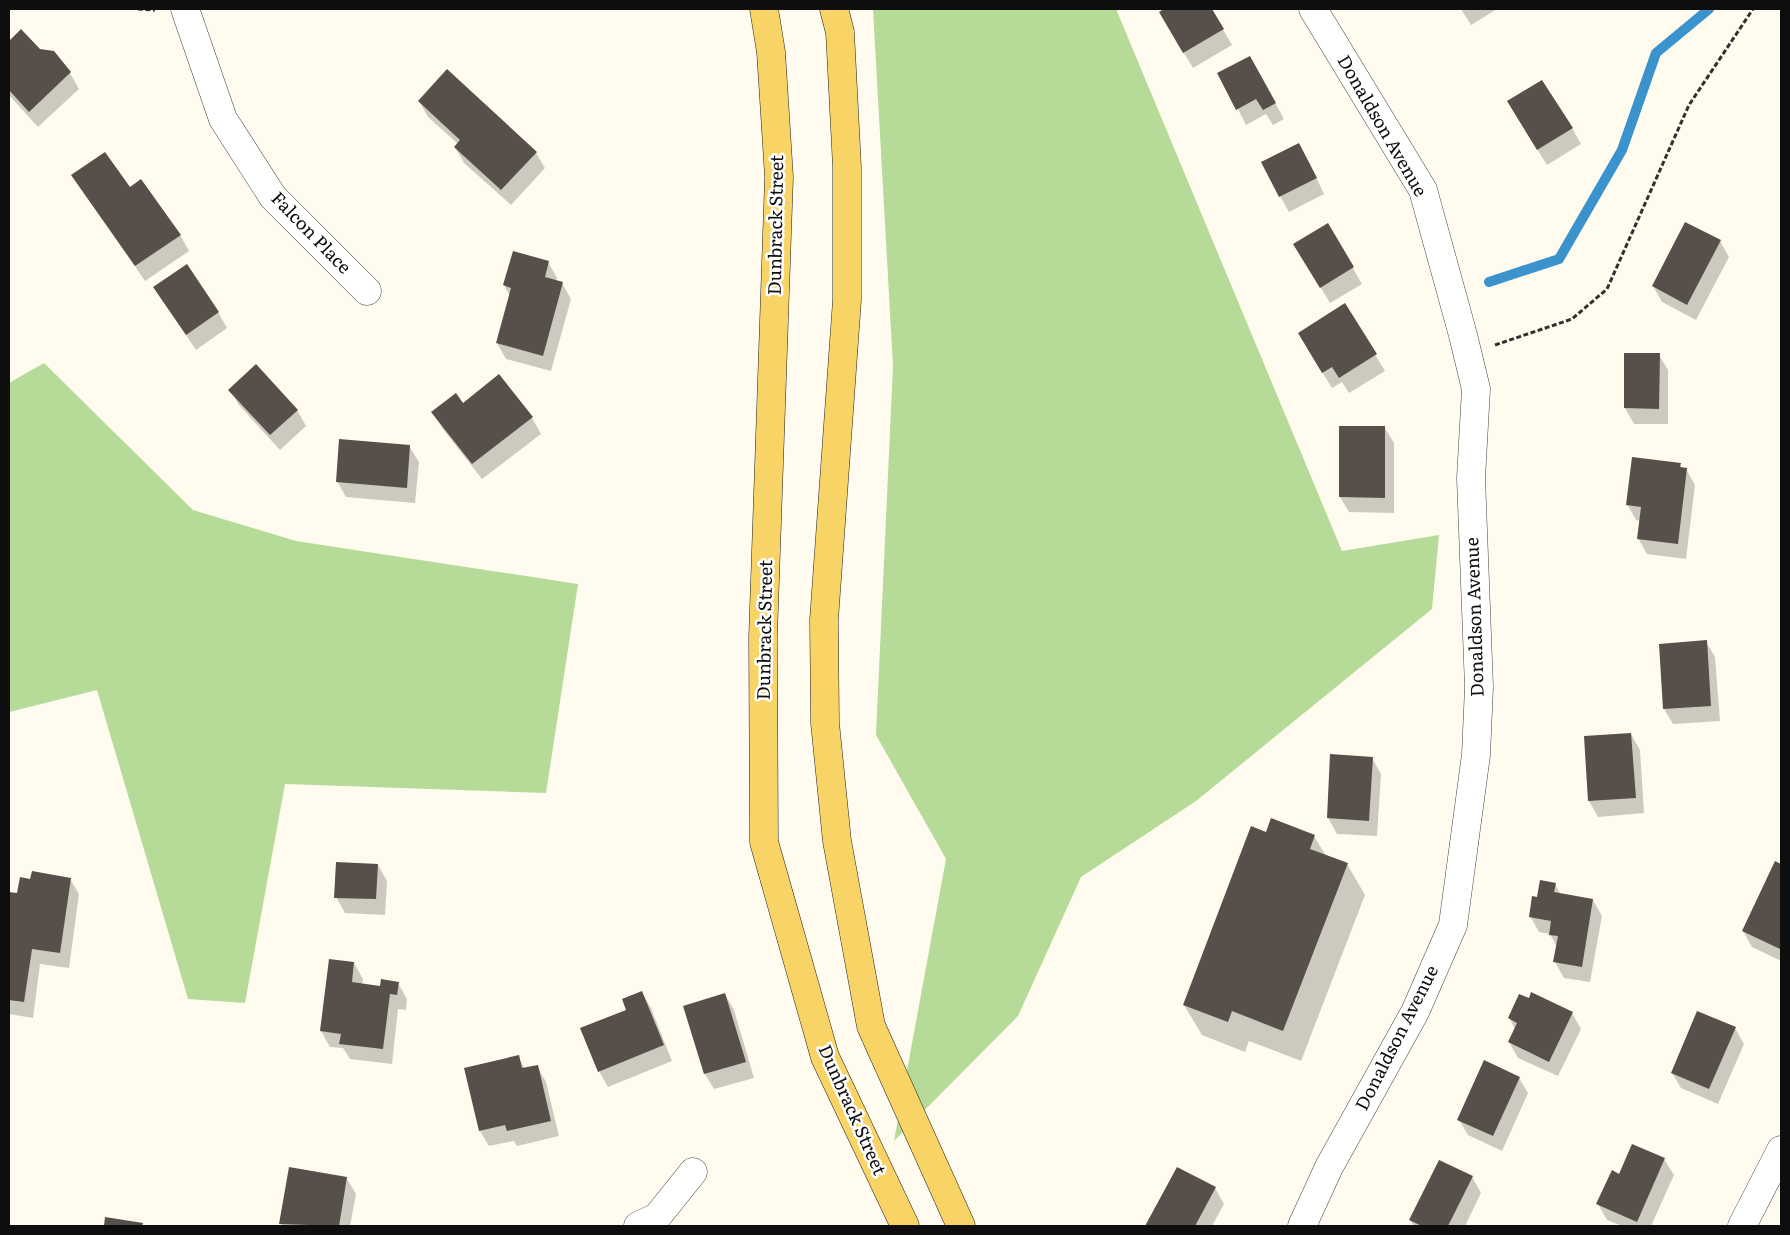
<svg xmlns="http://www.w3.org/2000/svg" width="1790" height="1235" viewBox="0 0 1790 1235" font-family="Literata,serif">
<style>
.forest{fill:#b6da98}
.shadow{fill:#0003}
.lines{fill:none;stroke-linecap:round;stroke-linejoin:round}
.stream{stroke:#3b93cd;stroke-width:10}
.building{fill:#574f4a}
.minor-casing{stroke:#414141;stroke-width:29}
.major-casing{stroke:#1f1f1f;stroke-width:29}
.path{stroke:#303030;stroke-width:3;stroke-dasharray:5 2.5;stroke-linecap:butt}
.minor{stroke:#fff;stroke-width:28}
.major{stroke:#f8d466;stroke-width:28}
.labels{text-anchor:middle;stroke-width:5;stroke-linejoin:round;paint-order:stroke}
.street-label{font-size:18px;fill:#0e0e0e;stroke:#fff}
</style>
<rect width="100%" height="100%" fill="#fffcef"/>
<!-- forest -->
<path class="forest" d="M873,9H1116L1342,551L1439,535L1432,609L1196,801L1081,877L1018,1016L894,1141L946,859L876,735L893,366Z
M44,363L193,510L296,541L578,584L546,793L285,784L245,1003L188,999L97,690L9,712V383Z"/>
<!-- shadow -->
<path class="shadow" d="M1167,9H1211L1232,45L1193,68L1160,13Z
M1461,9H1497L1471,25Z
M21,31L39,51L70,73L79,89L38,127L9,95V43Z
M1250,57L1284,119L1273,125L1266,114L1246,125L1238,109Z
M419,101L536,153L545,168L511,205L464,163L455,147L458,144L428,117Z
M1517,117L1572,128L1581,144L1547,165Z
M1308,160L1324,194L1289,212L1280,196Z
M73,175L130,189L180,235L189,251L145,281Z
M1328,225L1362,284L1330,303L1295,244Z
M1720,241L1729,257L1696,320L1662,302L1653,286Z
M548,262L557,278L556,281L562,283L571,299L551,371L506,359L497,343L510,296L504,285Z
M155,288L218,312L227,328L196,350Z
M1345,305L1385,371L1349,393L1342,382L1332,388L1308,349Z
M1659,355L1668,370V424H1634L1625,408Z
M230,390L297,410L306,426L280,450L239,405Z
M463,404L532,418L541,434L482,479L442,428L433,412Z
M1385,428L1394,443V513L1349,512L1340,497Z
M409,446L419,462L415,503L346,497L337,481Z
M1680,465L1682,468L1686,469L1695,485L1686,559L1647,554L1638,538L1640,521L1636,520L1627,504Z
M1706,642L1715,657L1720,721L1673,724L1664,709Z
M1631,734L1640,750L1644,813L1598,817L1589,801Z
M1372,758L1381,774L1377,836L1337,834L1328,818Z
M1267,833L1314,836L1326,856L1347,864L1365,895L1301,1061L1249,1041L1245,1052L1202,1035L1184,1005Z
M1776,863L1781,865V961L1752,947L1743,931Z
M378,865L387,881L385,915L345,913L336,897Z
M70,879L79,894L69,968L40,964L33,1018L9,1014V893L18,895L31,880Z
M1555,884L1561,895L1593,900L1602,916L1590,982L1564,978L1555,962L1557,947L1550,934L1539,932L1530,916L1538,899Z
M354,963L363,979L362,985L381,987L398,983L407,999L406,1010L398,1009L392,1064L350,1059L343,1048L330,1047L321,1031Z
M642,993L651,1008L672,1061L608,1087L599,1071L628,1010Z
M725,994L734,1010L754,1078L714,1089L705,1074Z
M1572,1013L1581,1029L1558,1076L1518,1058L1509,1042L1515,1029L1509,1018Z
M1735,1028L1744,1044L1718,1104L1681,1088L1672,1073Z
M518,1056L525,1069L537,1066L546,1082L559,1136L517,1146L514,1141L489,1146L480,1131Z
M1519,1078L1528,1093L1502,1151L1468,1135L1459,1120Z
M1633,1145L1664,1159L1674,1175L1651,1226H1622L1607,1220L1598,1204L1620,1175Z
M1177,1169L1215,1188L1224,1204L1212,1226H1146Z
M1472,1177L1481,1193L1465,1226H1414L1410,1220Z
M347,1179L356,1194L350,1226H282L281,1224Z"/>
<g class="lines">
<!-- stream -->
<path class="stream" d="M1489,282L1559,259L1622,150L1656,53L1709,9"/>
</g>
<!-- building -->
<path class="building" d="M1164,9H1212L1224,29L1183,53L1159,12Z
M21,29L40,49L54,51L71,72L29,112L9,90V41Z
M1250,56L1276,103L1263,110L1256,99L1236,110L1217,73Z
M447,69L537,152L501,190L454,147L460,140L418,101Z
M1542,80L1573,128L1537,150L1507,101Z
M1299,143L1317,178L1279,197L1261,162Z
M105,152L130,187L141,179L181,235L135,266L71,175Z
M1685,222L1721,240L1687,305L1652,286Z
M1328,223L1354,267L1320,288L1293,244Z
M513,251L549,261L545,277L563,282L543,356L496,343L511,288L503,285Z
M187,264L219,312L186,335L153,287Z
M1345,303L1377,354L1339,378L1332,367L1322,373L1298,333Z
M1624,353H1660L1659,409L1624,408Z
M256,364L298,410L270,435L228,390Z
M499,374L533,417L472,464L431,412L456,393L463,403Z
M1339,426H1385V498L1339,497Z
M339,439L410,445L407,488L336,482Z
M1632,457L1681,463L1680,467L1687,468L1678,544L1637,539L1641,507L1626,505Z
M1707,640L1711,706L1663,709L1659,644Z
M1631,733L1636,798L1588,801L1584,736Z
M1330,754L1373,757L1369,821L1327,818Z
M1271,818L1315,835L1310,849L1348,863L1283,1031L1232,1011L1228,1022L1183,1005L1251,826L1266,832Z
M1775,861L1781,864L1780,949L1742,931Z
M336,862L378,864L376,899L334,898Z
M32,871L71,878L60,953L32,949L24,1002L9,1000V892L17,893L20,877L30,879Z
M1540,880L1556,883L1554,892L1593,899L1582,967L1553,962L1558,936L1549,935L1551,921L1529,917L1532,896L1537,897Z
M329,959L354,962L352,982L380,986L381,979L399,982L397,995L390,994L383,1049L339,1044L341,1034L320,1031Z
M642,991L664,1045L598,1072L580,1028L626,1010L622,999Z
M1531,992L1573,1012L1549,1062L1508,1042L1517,1023L1508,1018L1519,994L1529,998Z
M725,993L746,1062L704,1074L683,1006Z
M1697,1011L1736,1027L1709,1089L1671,1073Z
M519,1055L522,1068L538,1065L551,1121L507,1131L505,1125L479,1131L464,1068Z
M1484,1060L1520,1077L1493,1136L1457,1120Z
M1632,1144L1665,1158L1637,1222L1596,1204L1612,1170L1619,1174Z
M1439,1160L1473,1176L1448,1226H1422L1409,1220Z
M289,1167L347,1177L339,1226L279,1224Z
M1177,1167L1216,1187L1195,1226H1145Z
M105,1217L143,1223L142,1226H104Z"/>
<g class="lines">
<!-- minor casing -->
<g class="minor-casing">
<path id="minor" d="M185,9L223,119L273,197L367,291
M638,1226L657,1217L693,1172
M1302,1226L1329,1167L1415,1012L1453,925L1476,755L1479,687L1471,478L1476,389L1463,335L1423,190L1313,9
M1742,1226L1781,1150"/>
</g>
<!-- major casing -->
<g class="major-casing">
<path id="major" d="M764,9L771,52L779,177L763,637L764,842L825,1057L905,1226
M834,9L840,32L847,167V300L824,620L825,723L837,841L871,1026L961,1226"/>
</g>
<!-- path -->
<path class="path" d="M138,9L155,10
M1495,345L1572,319L1607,289L1689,105L1753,9"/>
<!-- minor -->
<use href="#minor" class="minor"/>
<!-- major -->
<use href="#major" class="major"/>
</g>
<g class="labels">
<!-- street labels -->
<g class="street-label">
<text transform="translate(1382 126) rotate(60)" y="6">Donaldson Avenue</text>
<text transform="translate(776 225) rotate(-89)" y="6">Dunbrack Street</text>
<text transform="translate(311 233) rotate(46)" y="6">Falcon Place</text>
<text transform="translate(1475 617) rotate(-92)" y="6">Donaldson Avenue</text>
<text transform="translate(765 630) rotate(-89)" y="6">Dunbrack Street</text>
<text transform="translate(1397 1038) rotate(-63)" y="6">Donaldson Avenue</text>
<text transform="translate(852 1110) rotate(66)" y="6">Dunbrack Street</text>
</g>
</g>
<!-- border -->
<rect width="1790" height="1235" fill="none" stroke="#0e0e0e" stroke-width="20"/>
</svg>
